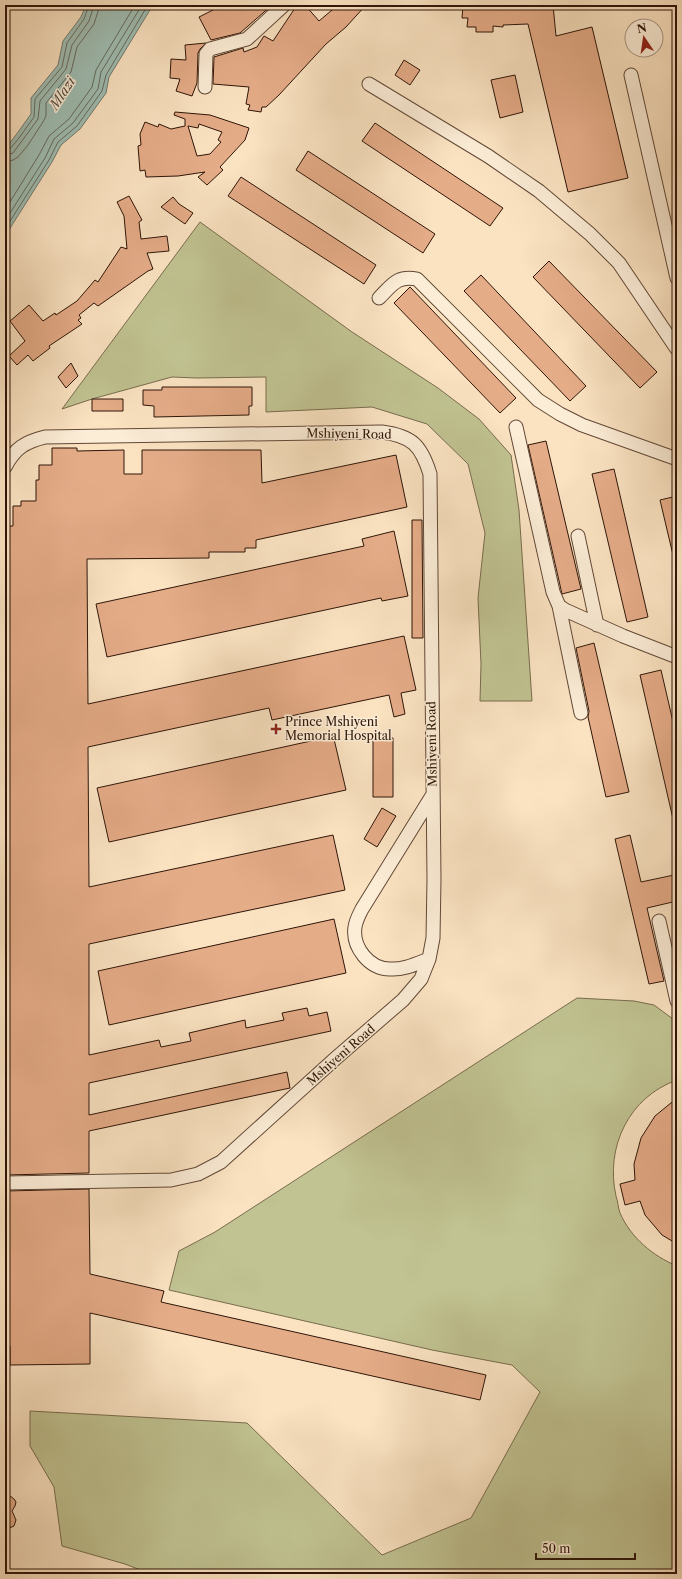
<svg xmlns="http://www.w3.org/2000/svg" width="682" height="1579" viewBox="0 0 682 1579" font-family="'Libre Caslon Text',serif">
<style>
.green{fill:#c1c392;stroke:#786c4d}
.water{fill:#9fbeb4;stroke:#727a6f}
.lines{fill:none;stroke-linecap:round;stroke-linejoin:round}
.shore{stroke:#666a5e;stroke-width:1}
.building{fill:#e5ac88;stroke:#2e1508;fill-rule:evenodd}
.minor-casing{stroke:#614836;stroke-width:15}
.minor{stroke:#fcedd7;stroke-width:13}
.poi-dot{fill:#8f2418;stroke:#fcedd7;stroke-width:1.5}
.labels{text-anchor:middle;stroke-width:3;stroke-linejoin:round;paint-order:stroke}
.street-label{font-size:12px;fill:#2e1508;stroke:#fcedd7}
.poi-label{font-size:12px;fill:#2e1508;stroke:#fcedd7;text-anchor:start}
.water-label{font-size:13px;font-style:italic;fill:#565044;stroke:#fcedd7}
</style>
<rect width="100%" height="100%" fill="#fbe3c2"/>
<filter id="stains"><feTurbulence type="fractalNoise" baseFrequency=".005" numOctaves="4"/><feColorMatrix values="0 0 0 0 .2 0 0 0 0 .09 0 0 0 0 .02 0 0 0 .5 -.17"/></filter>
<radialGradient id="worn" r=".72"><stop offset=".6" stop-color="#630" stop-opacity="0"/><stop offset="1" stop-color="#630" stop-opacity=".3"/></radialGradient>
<!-- green -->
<path class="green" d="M200,222L352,332L438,388L479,419L511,455L519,510L532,701H480L481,664L478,598L485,533L468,464L427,424L372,407L266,412V377L196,378L172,377L92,399L62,409Z
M577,998L634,1001L654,1005L677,1022V1080C629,1097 605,1147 616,1196C618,1201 618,1208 620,1213C631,1238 653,1256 677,1266V1574H151L125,1564L62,1546L54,1487L30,1446V1411L247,1423L382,1555L471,1518L540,1392L512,1365L432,1350L169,1290L179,1251L215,1232Z"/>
<!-- water -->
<path class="water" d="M86,5H153L109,77L106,93L80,129L61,145L52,162L5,236V149L16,135L31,114V98L58,65L63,41L81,17Z"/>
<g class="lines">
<!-- shore -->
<path class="shore" d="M5,151L9,150L19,138L34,117L35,99L62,67L67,43L84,19L89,5
M5,156L13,153L38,119L40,101L66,69L72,45L89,21L94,5
M5,162L13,160L18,157L28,145L43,122L46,116V103L71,72L77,47L94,24L100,5
M5,210L39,155L49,136L69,119L92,87L96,70L135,5
M5,221L45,158L54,139L73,123L98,89L101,72L142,5
M5,229L49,160L58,142L77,126L102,91L106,75L148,5"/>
</g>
<!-- building -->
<path class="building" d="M223,5H272L240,33L211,40L199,17Z
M297,5H305L319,21L338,5H366L346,27L326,44L279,95L266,107H262L261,112L248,110L250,105L246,104L249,87L213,84L214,57L243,48L244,52L257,47L264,36L273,41Z
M463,5H553L556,36L592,27L628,178L568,192L528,24L503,25V27L493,26V32H476V27H467L468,18H462Z
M206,43L200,49L198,53L197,83L192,96L176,91L180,79L170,78L171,59L186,60L185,45Z
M404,60L420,70L410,85L395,75Z
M515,75L523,112L500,118L491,80Z
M175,112L210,115L249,128L245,140L220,167L223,170L207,185L198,177L205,172L178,176L146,177L145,170L140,171L138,146L141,145L140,134L145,122L158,127L159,124L171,129L185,126V119L174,115ZM199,124L222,132L218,140L221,142L210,154L197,156L188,126L198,128Z
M375,123L503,208L490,226L362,141Z
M308,151L435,234L423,253L296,170Z
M241,177L376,265L364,284L228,196Z
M129,196L142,220L139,222L141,239L167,236L169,251L147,253L153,269L148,271L98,306L94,303L79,315L81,318L78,320L82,324L49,346L50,348L33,361L28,355L17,365L9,356L25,341L10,321L29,305L43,321L55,313L56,315L77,301L95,280L98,282L121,247L127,249L124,216L117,202Z
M173,197L179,204L193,213L185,224L161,207Z
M549,261L657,372L640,388L533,277Z
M481,275L586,386L570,401L464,291Z
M410,287L516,398L500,413L394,303Z
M71,363L78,376L66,388L58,377Z
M162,387H252V406H249V415L154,417V406L143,405V390H162Z
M92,399H123V411H92Z
M546,441L581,589L562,594L528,445Z
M52,448H77V451L124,450V474H142V450H261L262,483L396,455L407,507L256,540V548H245V552H209V558L87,559L88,704L404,636L416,690L401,693L405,714L394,717L389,695L272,720L269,708L88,747L89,887L333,835L345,890L89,944V1055L159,1040L161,1047L191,1041L189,1033L245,1020L246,1028L284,1020L282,1013L307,1008L309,1016L327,1012L331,1031L89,1083V1115L287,1072L290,1088L89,1131V1173L5,1175V526H13V506H21V501H36V480H39V465H52Z
M614,469L648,617L627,622L592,474Z
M677,496V555H673L660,500Z
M412,520H422L423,638H412Z
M394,531L408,596L382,601L381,598L107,657L96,604L364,546L362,539Z
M594,643L629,792L606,797L588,717L589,711L576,648Z
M661,670L677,739V819H673L640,675Z
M373,738H393V797H373Z
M320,739H334L346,790L109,842L97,788Z
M382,808L396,816L377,847L364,839Z
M630,835L641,882L674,875L677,887V901L647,908L664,981L649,984L615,839Z
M334,919L346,973L109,1025L98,971Z
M677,1098V1244L662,1235L645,1215L640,1201L625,1205L620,1184L635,1180L634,1164L641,1138L655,1116Z
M89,1189L90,1274L164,1291L161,1302L486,1375L480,1400L90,1313V1364L10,1365V1346H5V1191Z
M5,1492L14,1499L16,1502L15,1506L12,1511L16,1520L14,1526L5,1530Z"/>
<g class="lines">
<!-- minor casing -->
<g class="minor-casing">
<path id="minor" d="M631,75L677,278
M369,84L488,156L539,191L590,234L619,263L677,349
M205,87L206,54L210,49L247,39L284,5
M379,298C392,285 397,275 417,279L538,400L560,414L582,425L677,459
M516,427L553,592L559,606L565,610L623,636L677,657
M5,467C15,448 25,442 45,437L382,432C412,436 421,445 430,474L434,879L433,938L429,959L421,979L403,1000L336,1058L221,1162L198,1174L171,1180L5,1183
M578,536L597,625
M559,606L581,713
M659,921L677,1001
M429,959C416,964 403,970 390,969C369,969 352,947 355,927C356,920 359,915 362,909L432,796"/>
</g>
<!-- minor -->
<use href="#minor" class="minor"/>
</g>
<!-- markers -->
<path class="poi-dot" d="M274 723h4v4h4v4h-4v4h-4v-4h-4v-4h4z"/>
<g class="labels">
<!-- street labels -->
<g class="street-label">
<text transform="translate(349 434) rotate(1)" y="4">Mshiyeni Road</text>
<text transform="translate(432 744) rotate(-91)" y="4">Mshiyeni Road</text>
<text transform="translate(341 1055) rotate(-41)" y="4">Mshiyeni Road</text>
</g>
<!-- poi labels -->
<g class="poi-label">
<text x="285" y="726">Prince Mshiyeni<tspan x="285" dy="14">Memorial Hospital</tspan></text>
</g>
<!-- water labels -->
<g class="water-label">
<text transform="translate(62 93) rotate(-57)" y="5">Mlazi</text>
</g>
</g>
<!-- margin -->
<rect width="682" height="1579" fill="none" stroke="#fbe3c2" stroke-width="20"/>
<rect x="6" y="6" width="670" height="1567" fill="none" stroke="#2e1508" stroke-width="2"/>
<rect x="10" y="10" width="662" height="1559" fill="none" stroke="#2e1508"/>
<!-- north arrow -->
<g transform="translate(644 38) rotate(347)"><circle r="19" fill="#fcedd7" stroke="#aa9784"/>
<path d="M0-3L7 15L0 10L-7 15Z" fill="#8f2418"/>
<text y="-6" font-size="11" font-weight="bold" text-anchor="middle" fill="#2e1508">N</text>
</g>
<!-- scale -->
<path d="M536 1553v6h99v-6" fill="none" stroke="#2e1508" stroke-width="2"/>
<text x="542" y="1553" font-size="12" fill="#2e1508" stroke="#fcedd7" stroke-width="3" paint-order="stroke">50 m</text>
<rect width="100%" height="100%" filter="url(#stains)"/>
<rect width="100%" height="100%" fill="url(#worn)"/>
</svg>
